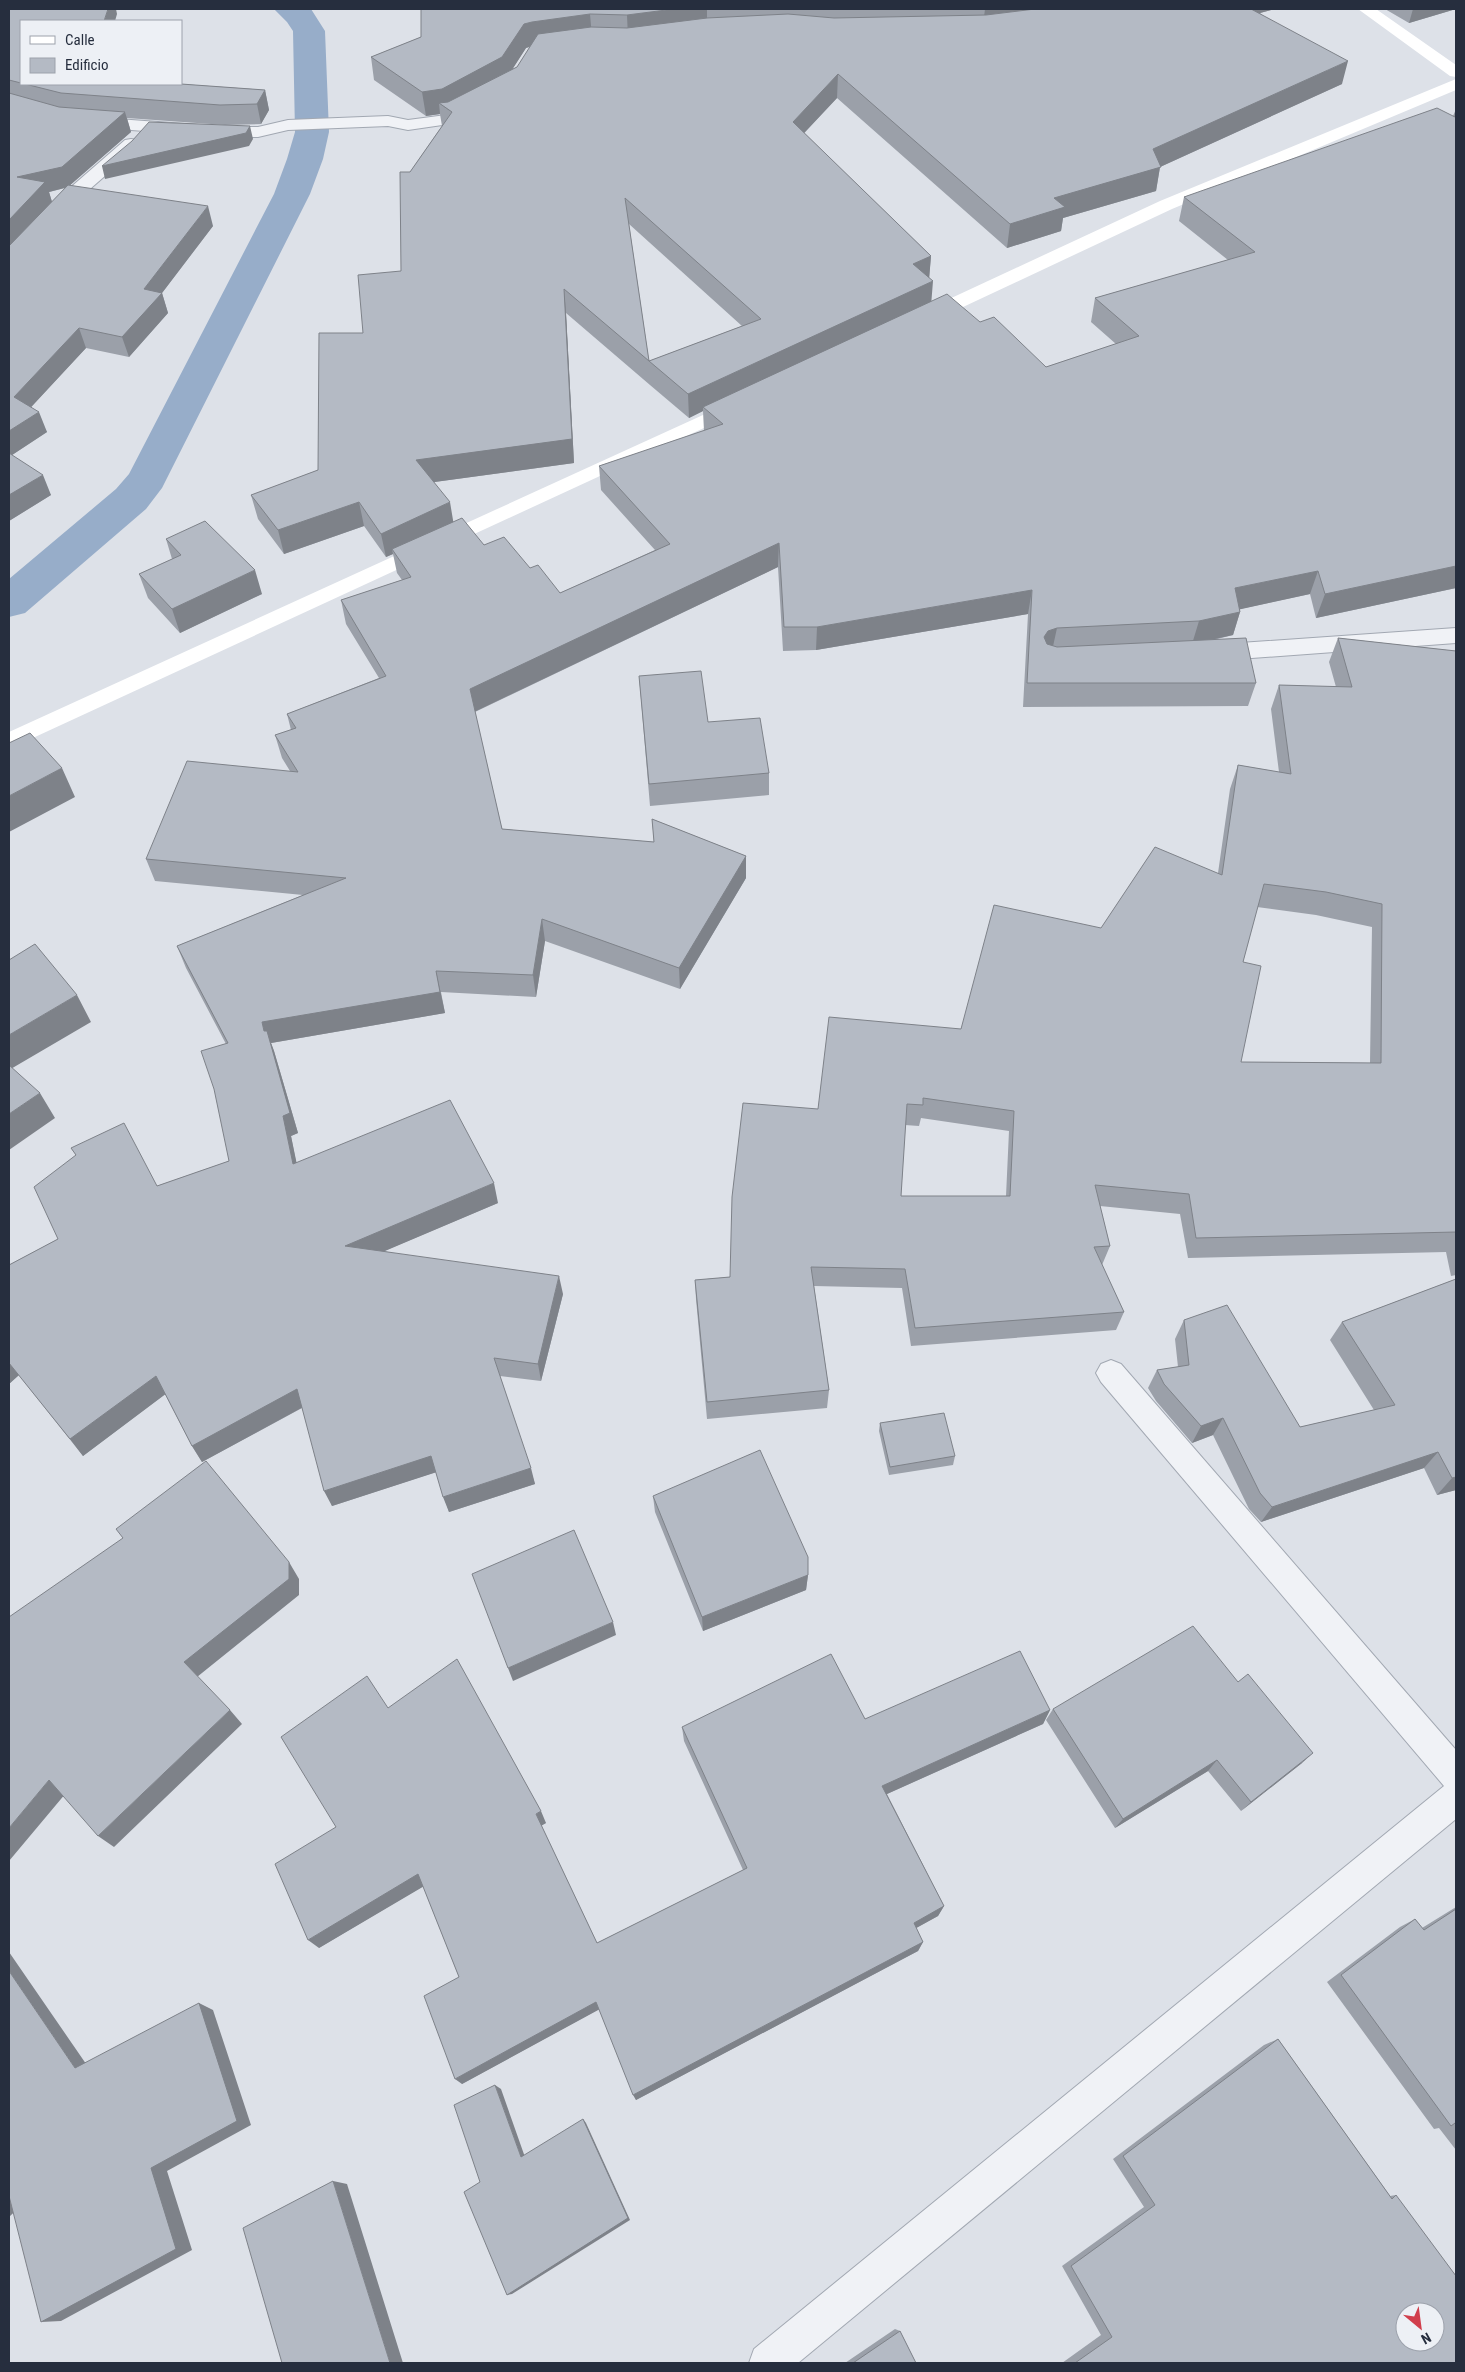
<svg xmlns="http://www.w3.org/2000/svg" width="1465" height="2372" viewBox="0 0 1465 2372" font-family="'Roboto Condensed',sans-serif">
<style>
.lines{fill:none;stroke-linecap:round;stroke-linejoin:round}
.canal{fill:#97adc9;fill-rule:evenodd}
.street-casing{stroke:#a2a8b2;stroke-width:2}
.street{fill:#f0f2f6;fill-rule:evenodd}
.secondary{fill:#fff;fill-rule:evenodd}
.wall{fill:#9ba0a9;fill-rule:evenodd}
.shaded-wall{fill:#7e8289}
.building{fill:#b4bac4;stroke:#7e8289;fill-rule:evenodd}
</style>
<rect width="100%" height="100%" fill="#dde1e8"/>
<g class="lines">
<!-- canal -->
<path class="canal" d="M274,9H311L325,31L329,132L323,159L310,194L162,488L146,509L25,613L9,617V579L116,489L129,474L274,194L287,159L295,132L293,31L287,22Z"/>
<!-- street casing -->
<g class="street-casing">
<path id="street" d="M475,100L481,101L483,105L481,109L456,123L408,130L388,126L288,130L258,137H225L91,127L85,126L82,122L85,118L91,117L225,127H258L288,120L388,116L408,120L446,115Z
M131,139L137,140L140,144L137,148L67,209L15,265L9,266V250L55,201L125,140Z
M1456,628V643L1211,661L1203,658L1200,653L1203,648L1211,645Z
M1111,1360L1121,1364L1456,1750V1819L798,2363H749L754,2349L1444,1786L1101,1382L1096,1373L1101,1364Z"/>
</g>
<!-- street -->
<use href="#street" class="street"/>
<!-- secondary -->
<path class="secondary" d="M1358,9H1376L1456,65V77L1450,76Z
M1456,79V90L1172,209L931,322L924,324L917,322L915,318L917,314L1160,201Z
M738,399L745,401L748,405L745,409L9,749V732Z"/>
</g>
<!-- wall -->
<path class="wall" d="M9,9L117,14L21,21V84H181L265,90L269,110L261,124L225,125L127,118L131,132L70,185L213,226L162,293L168,313L129,357L86,348L31,407L47,432L12,455L51,495L9,521ZM65,188L52,202L49,192Z
M421,9H1275L1260,13L1342,84L1160,167L1156,191L1063,218L1061,231L1007,248L837,98L804,133L931,256L929,278L931,301L980,322L1046,367L1116,344L1091,322L1095,298L1228,260L1179,221L1184,197L1453,116L1456,109V588L1316,618L1310,594L1240,609V612L1233,635L1213,640L1256,683L1248,706L1023,707L1028,614L816,650L783,651L778,567L475,712L502,829L654,842L652,819L746,856V878L680,989L545,941L536,997L441,992L445,1013L271,1043L274,1051L298,1133L291,1136L296,1162L498,1203L384,1251L563,1294L541,1381L500,1376L535,1484L449,1512L436,1472L332,1506L302,1408L202,1462L192,1446L165,1394L83,1456L19,1375L9,1384V1265L58,1239L76,1155L71,1148L157,1186L229,1161L226,1044L186,968L177,946L303,895L155,881L146,859L290,771L282,758L275,735L291,730L287,714L379,678L346,624L341,600L402,580L397,573L393,554L386,557L364,526L284,554L258,519L251,495L318,470L363,333L401,271L410,172L442,126L440,114L426,116L374,80L371,57L421,37ZM530,47L517,67L512,69L526,48ZM629,224L742,326L649,361L650,385L689,418L703,411L704,431L599,466L601,490L655,550L560,593L530,568L484,545L453,522L434,482L574,463L566,313L650,385L649,361Z
M1385,9H1456L1409,23Z
M166,539L262,594L180,633L148,598L139,574L172,559Z
M1338,638L1456,651V1275L1451,1276L1446,1252L1188,1258L1180,1214L1100,1206L1110,1246L1102,1265L1124,1312L1116,1330L911,1346L902,1288L814,1286L829,1390L827,1408L707,1419L696,1299L695,1280L730,1277L818,1109L961,1029L1101,928L1218,873L1230,789L1238,765L1279,772L1271,709L1279,685L1336,687L1329,662ZM1257,907L1316,915L1372,927L1370,1063L1241,1062L1243,962ZM921,1118L1009,1131L1006,1196H901L905,1125L919,1126Z
M639,676L708,722L769,773V795L650,806Z
M1456,1279V1490L1437,1495L1424,1468L1261,1522L1249,1509L1213,1435L1192,1443L1156,1401L1148,1388L1157,1370L1178,1367L1175,1339L1184,1320L1300,1427L1374,1410L1330,1340L1342,1322Z
M880,1423L955,1456L953,1465L889,1475L879,1431Z
M653,1496L808,1575L806,1590L703,1631L655,1512Z
M388,1708L546,1823L541,1825L597,1943L743,1870L684,1741L682,1727L865,1719L1050,1710L1043,1724L887,1794L944,1906L938,1916L916,1928L923,1942L918,1951L636,2100L599,2009L462,2084L459,1977L423,1886L319,1948L336,1827Z
M1053,1709L1302,1763L1241,1811L1208,1771L1115,1828L1046,1720Z
M1456,1907V2150L1439,2128L1434,2129L1327,1982L1400,1927L1415,1919L1422,1928Z
M1278,2039L1390,2196L1396,2195L1456,2363H1062L1101,2335L1062,2266L1144,2207L1113,2159L1264,2045Z
M895,2329L900,2331L916,2363H845Z"/>
<!-- shaded-wall -->
<path class="shaded-wall" d="M108,9H116L117,14L115,21H104Z
M674,9H707V28L628,38L627,15Z
M985,9H1082L983,25Z
M1251,9H1275L1249,16Z
M1413,9H1456L1409,23Z
M590,14L592,37L534,45L526,48L505,81L450,111L439,103L440,114L426,116L422,92L524,24L532,22Z
M1348,61L1342,84L1160,167L1156,191L1063,218L1061,231L1007,248L1010,224L1054,198L1153,149Z
M838,74L837,98L792,146L793,122Z
M265,90L269,110L261,124L257,104Z
M125,112L131,132L68,187L49,192L52,202L9,248V220L17,177Z
M250,126L253,139L249,146L105,179L102,166Z
M208,206L213,226L162,293L168,313L129,357L122,337L144,289Z
M931,256L929,280L913,264Z
M933,281L931,306L703,407V411L689,418L688,394Z
M564,289L566,313L574,463L420,484L416,460Z
M79,328L86,348L21,418L14,397Z
M39,412L47,432L9,457V431Z
M43,475L51,495L9,521V495Z
M359,502L364,526L284,554L278,530Z
M450,502L454,526L392,549L393,554L386,557L381,534Z
M779,543L778,567L474,712L470,689Z
M1456,566V588L1316,618L1325,594Z
M255,570L262,594L180,633L172,609Z
M1318,571L1310,594L1228,612L1235,588Z
M1032,590L1028,614L816,650L817,627Z
M1240,612L1233,635L1192,644L1199,621Z
M1057,628L1052,651L1043,654L1044,637L1048,631Z
M62,768L75,797L9,832V796Z
M746,856V878L680,989L679,968Z
M542,919L545,941L536,997L533,975Z
M436,971L445,1013L271,1043L274,1051L298,1133L291,1136L301,1184L293,1164L283,1116L262,1022Z
M77,995L91,1022L9,1070V1035Z
M40,1093L55,1118L9,1150V1114Z
M494,1183L498,1203L352,1265L345,1246Z
M559,1276L563,1294L541,1381L538,1364Z
M9,1363L19,1375L9,1384Z
M156,1376L167,1393L83,1456L70,1439Z
M297,1389L305,1406L202,1462L192,1446Z
M1223,1418L1213,1435L1192,1443L1201,1426Z
M1438,1452L1424,1468L1261,1522L1272,1507Z
M431,1456L437,1472L332,1506L324,1491Z
M531,1468L535,1484L449,1512L443,1497Z
M1456,1477V1490L1437,1495L1452,1478Z
M289,1562L299,1579V1595L197,1677L184,1662Z
M808,1575L806,1590L703,1631L702,1617Z
M613,1622L616,1635L513,1681L508,1668Z
M230,1710L242,1724L114,1847L98,1836Z
M1050,1710L1043,1724L878,1798L882,1786Z
M1313,1753L1302,1763L1241,1811L1251,1802Z
M1217,1760L1208,1771L1115,1828L1123,1819Z
M49,1780L66,1793L9,1861V1828Z
M541,1811L546,1823L541,1826L536,1814Z
M418,1874L426,1885L319,1948L308,1940Z
M944,1906L938,1916L909,1932L914,1923Z
M923,1942L918,1951L636,2100L633,2095Z
M9,1952L93,2074L75,2068L9,1971Z
M596,2002L600,2009L462,2084L455,2079Z
M199,2003L213,2010L251,2125L167,2171L192,2250L61,2321L41,2322L151,2168Z
M495,2085L501,2089L526,2160L521,2157Z
M583,2119L586,2123L630,2220L512,2294L507,2295Z
M333,2181L347,2184L403,2363H390Z
M9,2197L29,2198L9,2217Z"/>
<!-- building -->
<path class="building" d="M9,9H108L104,21H21V83L9,80Z
M421,9H674L627,15L590,14L532,22L524,24L502,57L442,89L422,92L371,57L421,37Z
M1035,9H1251L1348,61L1153,149L1161,167L1054,198L1065,207L1010,224L838,74L793,122L931,256L913,264L933,281L688,394L649,361L761,319L625,198L649,361L564,289L572,439L416,460L450,502L381,534L359,502L278,530L251,495L318,470L319,333H363L358,275L401,271L400,172H410L452,112L439,103L448,102L517,67L538,34L591,27L627,28L707,18L788,14L834,18L986,15Z
M25,84H181L265,90L257,104L220,105L61,93Z
M9,93L59,107L125,112L62,167L17,177L45,182L9,220Z
M1437,108L1455,117L1456,109V566L1325,594L1318,571L1235,588L1240,612L1199,621L1057,628L1048,631L1044,637L1047,644L1057,647L1246,638L1256,683H1027L1032,590L817,627H784L779,543L470,689L502,829L654,842L652,819L746,856L679,968L542,919L533,975L436,971L440,992L262,1022L264,1031H267L290,1113L283,1116L293,1164L450,1100L494,1183L345,1246L559,1276L538,1364L494,1358L531,1468L443,1497L431,1456L324,1491L297,1389L192,1446L156,1376L70,1439L9,1363V1265L58,1239L34,1187L76,1155L71,1148L124,1123L157,1186L229,1161L214,1089L201,1051L228,1043L177,946L346,878L146,859L187,761L298,772L275,735L296,728L287,714L386,676L341,600L411,577L392,549L462,518L484,545L504,537L530,568L538,565L560,593L670,544L599,466L723,424L703,407L947,294L980,322L994,317L1046,367L1139,336L1095,298L1255,252L1184,197Z
M149,122L250,126L246,133L102,166L132,141Z
M68,185L208,206L144,289L162,293L122,337L79,328L14,397L39,412L9,431V246Z
M9,453L43,475L9,495Z
M205,521L255,570L172,609L139,574L181,555L166,539Z
M1338,638L1456,651V1232L1196,1238L1189,1194L1095,1185L1110,1246L1094,1247L1124,1312L915,1328L905,1269L811,1267L829,1390L707,1402L695,1280L730,1277L732,1197L743,1103L818,1109L829,1017L961,1029L994,905L1101,928L1155,847L1222,875L1238,765L1291,774L1279,685L1352,687ZM1264,884L1326,892L1382,904L1381,1063L1241,1062L1261,966L1243,962ZM923,1098L1014,1111L1010,1196H901L907,1104L923,1105Z
M701,671L708,722L760,718L769,773L649,784L639,676Z
M30,733L62,768L9,796V743Z
M35,944L77,995L9,1035V960Z
M9,1065L40,1093L9,1114Z
M1456,1279V1477L1452,1478L1438,1452L1272,1507L1260,1493L1223,1418L1201,1426L1164,1384L1157,1370L1189,1365L1184,1320L1227,1305L1300,1427L1395,1405L1342,1322Z
M944,1413L955,1456L890,1467L880,1423Z
M760,1450L808,1557V1575L702,1617L653,1496Z
M206,1461L289,1562V1579L184,1662L230,1710L98,1836L49,1780L9,1828V1617L123,1538L116,1529Z
M574,1530L613,1622L508,1668L472,1574Z
M1193,1626L1238,1682L1248,1674L1313,1753L1251,1802L1217,1760L1123,1819L1053,1709Z
M1020,1651L1050,1710L882,1786L944,1906L914,1923L923,1942L633,2095L596,2002L455,2079L424,1996L459,1977L418,1874L308,1940L275,1864L336,1827L281,1737L367,1676L388,1708L457,1659L541,1811L536,1814L597,1943L747,1868L682,1727L831,1654L865,1719Z
M1456,1909V2125L1455,2123L1451,2126L1341,1975L1415,1919L1424,1930Z
M9,1971L75,2068L199,2003L237,2121L151,2168L176,2249L41,2322L9,2196V2197Z
M1278,2039L1392,2199L1396,2195L1456,2276V2363H1075L1112,2337L1071,2266L1155,2205L1123,2156ZM1405,2312H1435V2342H1405Z
M495,2085L521,2157L583,2119L628,2218L507,2295L464,2192L480,2182L454,2105Z
M333,2181L390,2363H282L243,2228Z
M900,2331L916,2363H853Z"/>
<!-- border -->
<rect width="1465" height="2372" fill="none" stroke="#262e3e" stroke-width="20"/>
<!-- legend -->
<rect x="20" y="20" width="162" height="65" fill="#edf0f5" stroke="#9da2ac"/>
<rect x="30" y="36" width="25" height="8" fill="#ffffff" stroke="#9da2ac"/>
<text x="65" y="45" font-size="15" fill="#262e3e">Calle</text>
<rect x="30" y="58" width="25" height="15" fill="#b4bac4" stroke="#9da2ac"/>
<text x="65" y="70" font-size="15" fill="#262e3e">Edificio</text>
<!-- north arrow -->
<g transform="translate(1420 2327) rotate(151)"><circle r="24" fill="#edf0f5" stroke="#9da2ac"/>
<path d="M0-4L9 19L0 12L-9 19Z" fill="#d13e4c"/>
<text y="-8" font-size="14" font-weight="bold" text-anchor="middle" fill="#262e3e">N</text>
</g>
</svg>
